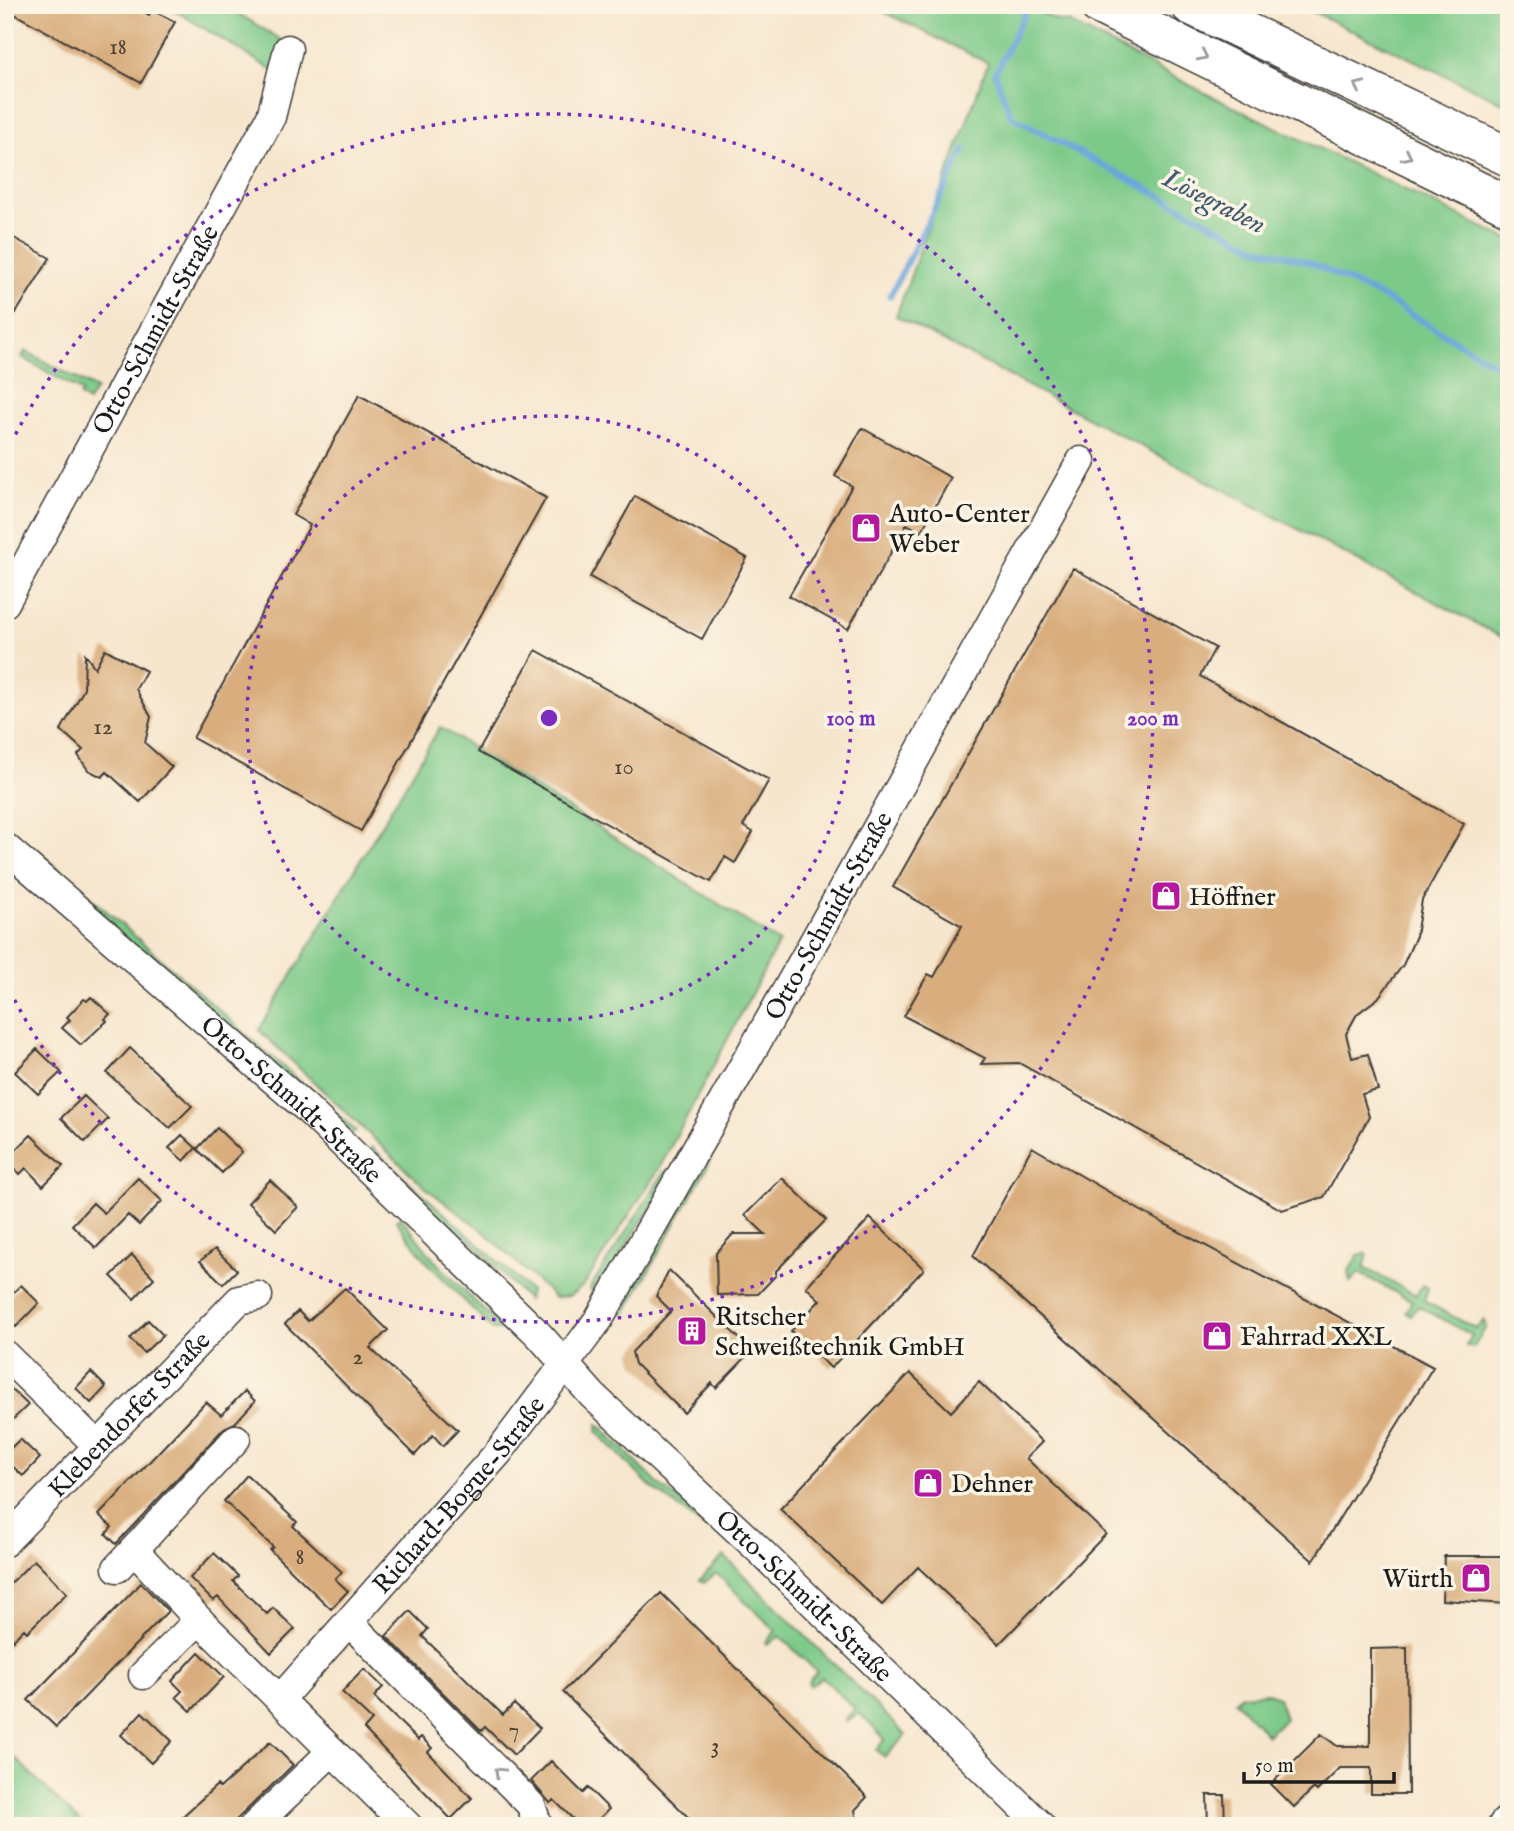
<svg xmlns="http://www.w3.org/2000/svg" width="1514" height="1831" viewBox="0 0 1514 1831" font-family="'IM FELL English',serif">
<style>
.green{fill:#7cc988;stroke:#4c7252;stroke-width:2}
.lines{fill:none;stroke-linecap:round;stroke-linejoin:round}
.stream{stroke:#69a6db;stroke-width:6}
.building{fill:#d9ad7d}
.minor-casing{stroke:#3d3a37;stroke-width:31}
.major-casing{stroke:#3d3a37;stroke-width:38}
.highway-casing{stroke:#3d3a37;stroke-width:41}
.minor{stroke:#fff;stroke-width:28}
.major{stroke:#fff;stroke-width:35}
.highway{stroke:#fff;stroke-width:38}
.oneway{stroke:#999}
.ring{fill:none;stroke:#7b2cbf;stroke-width:3.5;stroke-dasharray:3.5 7}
.labels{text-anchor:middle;stroke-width:7;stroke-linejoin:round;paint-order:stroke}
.number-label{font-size:23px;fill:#4b4034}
.street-label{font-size:26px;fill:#1c1c1c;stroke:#fcf5e5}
.poi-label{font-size:26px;fill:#1c1c1c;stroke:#fcf5e5;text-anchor:start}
.water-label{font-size:28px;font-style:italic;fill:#3f5a72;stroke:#fcf5e5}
.centre{fill:#7b2cbf;stroke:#fcf5e5;stroke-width:3.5}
.ring-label{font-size:21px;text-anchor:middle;font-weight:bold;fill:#7b2cbf;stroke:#fcf5e5;stroke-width:7;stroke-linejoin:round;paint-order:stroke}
</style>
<rect width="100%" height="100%" fill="#fcf5e5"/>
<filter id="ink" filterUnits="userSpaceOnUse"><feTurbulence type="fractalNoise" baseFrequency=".0143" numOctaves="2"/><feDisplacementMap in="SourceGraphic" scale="14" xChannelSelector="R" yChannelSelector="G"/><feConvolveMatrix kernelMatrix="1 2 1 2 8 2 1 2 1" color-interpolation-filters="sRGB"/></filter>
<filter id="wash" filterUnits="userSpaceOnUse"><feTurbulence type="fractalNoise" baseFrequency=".00686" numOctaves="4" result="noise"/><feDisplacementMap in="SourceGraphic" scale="28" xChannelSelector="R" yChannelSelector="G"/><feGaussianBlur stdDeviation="1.57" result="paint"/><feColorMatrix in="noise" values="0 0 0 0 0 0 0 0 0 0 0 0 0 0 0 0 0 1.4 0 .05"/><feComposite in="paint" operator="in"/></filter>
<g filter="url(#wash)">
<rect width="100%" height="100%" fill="#f7e6ce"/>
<!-- green -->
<path class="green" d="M166,5H224L298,50L277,73Z
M870,5H1026L1058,21L1068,22L1205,93L1509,240V641L896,316L988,63Z
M1299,5H1509V106Z
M25,351L96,389L88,402L80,396L82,392L22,357Z
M440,727L779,942L660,1167L584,1285L569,1296L555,1298L482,1230L427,1189L259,1030Z
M36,849L356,1131L350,1135L33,856Z
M372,1147C423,1197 478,1241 530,1291L528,1300L471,1242L414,1197L367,1152Z
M708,1159L711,1160L625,1313L617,1314L704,1160Z
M665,1171L671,1176L594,1296L590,1288Z
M401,1217L434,1260L503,1330H493L427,1262L396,1221Z
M1365,1253L1368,1255L1364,1268L1416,1295L1422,1285L1428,1288L1424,1301L1476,1329L1484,1320L1486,1327L1474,1347L1466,1346L1472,1335L1418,1306L1411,1316L1406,1312L1412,1301L1359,1273L1350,1282L1348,1273L1358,1255Z
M598,1424L659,1485L709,1523L707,1529L649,1485L597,1432Z
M724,1556L906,1735L885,1757L876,1750L885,1739L859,1713L846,1722L845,1719L855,1709L822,1677L810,1686L808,1682L817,1672L780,1636L767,1645L766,1642L776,1631L716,1573L704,1583L700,1580Z
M1268,1693L1278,1697L1285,1719L1267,1735L1235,1701L1241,1695Z
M5,1748L84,1826H5Z"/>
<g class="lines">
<!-- stream -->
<path class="stream" d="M1029,5L995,74L1011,116L1255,247L1309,262L1384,298L1509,373
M890,296L964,150"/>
</g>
<g id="blocks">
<!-- building -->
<path class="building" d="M5,5H130L149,15L152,10L175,22L141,83L5,9Z
M5,233L50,258L16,313L5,307Z
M359,395L546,498L361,831L193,738L310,525L293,515Z
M862,428L951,478L921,532L907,524L848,629L789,596L852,486L835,476Z
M635,496L747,558L702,639L590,577Z
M1073,568L1215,648L1200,676L1464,824L1422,900L1416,936L1403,965L1378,998L1357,1014L1346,1034L1352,1058L1368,1054L1378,1090L1362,1094L1369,1117L1324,1197L1282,1210L1019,1063L981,1064L985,1058L904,1016L928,974L934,977L962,926L893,887Z
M105,649L146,671L136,689L151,717L145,743L172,767L140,802L107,772L102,777L88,770L78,755L83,750L61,730L84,689L85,654L95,668Z
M536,650L769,780L743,826L753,832L735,863L725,857L711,882L478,752Z
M91,997L110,1014L105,1019L107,1021L81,1045L62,1028L70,1020L67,1017L84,999L87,1001Z
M130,1048L192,1106L170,1128L107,1073Z
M37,1049L61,1072L38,1094L15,1072Z
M84,1096L108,1119L85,1142L61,1118Z
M217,1128L242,1152L222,1173L197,1149Z
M31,1135L63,1166L43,1186L26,1168L20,1174L6,1160Z
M182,1135L196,1148L184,1161L169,1148Z
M1032,1147L1148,1215L1433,1367L1313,1561L973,1256Z
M138,1178L162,1201L139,1225L128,1215L96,1248L72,1225L93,1203L104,1213Z
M782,1178L826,1220L776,1271V1275L758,1294L717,1295L716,1253L733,1234H765L745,1215Z
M270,1180L298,1207L276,1230L248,1203Z
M870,1218L924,1269L831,1368L791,1331L820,1300L806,1287Z
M215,1249L237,1270L223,1284L200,1261Z
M132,1255L154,1278L134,1299L111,1276Z
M669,1270L752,1351L716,1388L712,1383L684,1413L635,1364L632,1352L671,1311L656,1296Z
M21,1285L39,1303L16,1327L5,1316V1301Z
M345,1288L388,1330L370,1348L458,1430L443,1446L433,1435L415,1455L285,1324L298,1311L308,1321Z
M148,1320L163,1335L144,1353L130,1339Z
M91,1372L106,1387L91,1403L76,1388Z
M910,1373L951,1412L979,1382L1042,1442L1026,1458L1106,1534L999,1644L918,1567L882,1605L780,1509Z
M5,1383L28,1405L5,1427Z
M245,1391L255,1401L235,1423L224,1428L116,1544L106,1534L112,1527L99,1515L206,1402L221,1415Z
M20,1439L40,1458L23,1476L5,1459V1454Z
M247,1475L297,1522L293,1526L342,1572L335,1579L348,1591L331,1609L270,1550L273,1547L224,1501Z
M214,1553L238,1576L233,1581L267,1614L273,1608L295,1629L271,1653L218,1597L213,1601L190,1578Z
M1444,1556H1509V1604L1442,1600Z
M34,1560L67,1593L27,1632L24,1629L5,1648V1589Z
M141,1583L168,1611L56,1727L28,1700Z
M661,1593L867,1797L855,1810L858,1826H697L563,1692Z
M410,1611L428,1629L422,1636L503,1715L514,1704L540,1728L514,1755L485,1727L481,1731L386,1636Z
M1407,1648L1408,1794H1371V1768H1340L1317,1791L1314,1788L1294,1807L1271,1784L1321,1734L1337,1746H1370V1649Z
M199,1652L224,1677L191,1711L176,1697L182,1691L172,1681Z
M364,1669L383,1687L374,1697L418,1740L421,1737L432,1748L428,1752L472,1798L451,1819L364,1729L372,1720L342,1692Z
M142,1712L172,1741L151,1763L121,1735Z
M270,1742L293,1765L230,1826H172L217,1785L220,1788Z
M551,1761L583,1793L588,1788L609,1809L592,1826H580L554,1800L550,1803L531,1781Z
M1207,1795H1224L1225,1826H1208Z"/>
</g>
</g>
<g filter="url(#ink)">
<use href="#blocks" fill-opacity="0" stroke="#3d3a37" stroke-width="2"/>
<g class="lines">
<!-- minor casing -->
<g class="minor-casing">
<g id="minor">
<path id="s1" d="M5,603L271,117L288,49"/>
<path id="s2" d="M5,847L305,1107L539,1335L593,1396L759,1550L1041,1826"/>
<path d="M5,1355L97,1445"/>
<path id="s3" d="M5,1542L239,1300L258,1296"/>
<path d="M134,1550L199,1620L408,1826"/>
<path d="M117,1568L236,1439"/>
<path d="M350,1623L531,1805L538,1826"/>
<path d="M143,1675L199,1620"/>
<path id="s4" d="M281,1698L498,1453L599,1319L794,977L1081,461"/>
<path d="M254,1826L332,1751"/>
</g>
</g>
<!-- major casing -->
<g class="major-casing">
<path id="major" d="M1506,1826L1509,1823"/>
</g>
<!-- highway casing -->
<g class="highway-casing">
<path id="highway" d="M1099,5L1509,206
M1190,5L1509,157"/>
</g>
<!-- minor -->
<use href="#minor" class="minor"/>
<!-- major -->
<use href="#major" class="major"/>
<!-- highway -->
<use href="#highway" class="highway"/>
</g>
<!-- one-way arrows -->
<defs><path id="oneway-chevron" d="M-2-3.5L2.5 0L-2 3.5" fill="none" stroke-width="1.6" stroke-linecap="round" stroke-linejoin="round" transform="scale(1.75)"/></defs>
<g class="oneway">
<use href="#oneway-chevron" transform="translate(1203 56) rotate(26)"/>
<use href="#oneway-chevron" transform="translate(1359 86) rotate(-155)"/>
<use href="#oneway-chevron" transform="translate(1407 156) rotate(26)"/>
<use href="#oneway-chevron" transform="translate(499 1772) rotate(-135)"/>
</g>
</g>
<!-- distance rings -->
<g class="ring">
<circle cx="549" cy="718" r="302"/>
<path d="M6 453A604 604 0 1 1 6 983"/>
</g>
<!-- icons -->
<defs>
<g id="shop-square" transform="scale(1.575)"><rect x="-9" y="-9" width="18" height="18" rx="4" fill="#b5179e" stroke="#fcf5e5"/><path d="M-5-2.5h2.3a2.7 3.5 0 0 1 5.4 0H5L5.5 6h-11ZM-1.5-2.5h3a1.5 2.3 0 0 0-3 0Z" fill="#fff"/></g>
<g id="building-square" transform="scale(1.575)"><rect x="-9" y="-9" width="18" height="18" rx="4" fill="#b5179e" stroke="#fcf5e5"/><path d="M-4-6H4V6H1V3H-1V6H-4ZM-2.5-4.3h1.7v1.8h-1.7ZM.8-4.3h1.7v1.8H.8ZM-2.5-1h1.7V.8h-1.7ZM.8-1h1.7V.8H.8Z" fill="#fff"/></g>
</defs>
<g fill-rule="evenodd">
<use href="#shop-square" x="866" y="528"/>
<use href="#shop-square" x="1166" y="896"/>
<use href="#building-square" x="692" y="1331"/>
<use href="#shop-square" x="1217" y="1336"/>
<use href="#shop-square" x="928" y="1483"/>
<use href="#shop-square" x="1476" y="1578"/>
</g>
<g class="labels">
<!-- number labels -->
<g class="number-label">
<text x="118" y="54">18</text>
<text x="103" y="734">12</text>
<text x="624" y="774">10</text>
<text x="358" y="1364">2</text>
<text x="300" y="1564">8</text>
<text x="514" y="1737">7</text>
<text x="715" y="1753">3</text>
</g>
<!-- street labels -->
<g class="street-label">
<text dy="9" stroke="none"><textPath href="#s1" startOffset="312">Otto-Schmidt-Straße</textPath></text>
<text dy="9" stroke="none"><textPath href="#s4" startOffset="959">Otto-Schmidt-Straße</textPath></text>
<text dy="9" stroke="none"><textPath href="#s2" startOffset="382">Otto-Schmidt-Straße</textPath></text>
<text dy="9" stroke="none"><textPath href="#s3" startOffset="178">Klebendorfer Straße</textPath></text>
<text dy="9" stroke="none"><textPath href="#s4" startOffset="270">Richard-Bogue-Straße</textPath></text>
<text dy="9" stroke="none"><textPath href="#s2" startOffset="1096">Otto-Schmidt-Straße</textPath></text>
</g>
<!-- poi labels -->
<g class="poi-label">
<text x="889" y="522">Auto-Center<tspan x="889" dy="30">Weber</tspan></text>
<text x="1189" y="905">Höffner</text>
<text x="715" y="1325">Ritscher<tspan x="715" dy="30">Schweißtechnik GmbH</tspan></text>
<text x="1240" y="1345">Fahrrad XXL</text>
<text x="951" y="1492">Dehner</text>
<text x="1453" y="1587" text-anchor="end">Würth</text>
</g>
<!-- water labels -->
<g class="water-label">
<text transform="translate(1215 200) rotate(27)" y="10">Lösegraben</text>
</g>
</g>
<circle cx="549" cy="718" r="10" class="centre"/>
<g class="ring-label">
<text x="851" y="725">100 m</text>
<text x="1153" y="725">200 m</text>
</g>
<!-- margin -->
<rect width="1514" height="1831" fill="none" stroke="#fcf5e5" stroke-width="28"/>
<!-- scale -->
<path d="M1244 1772v10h150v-10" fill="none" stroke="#1c1c1c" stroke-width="3.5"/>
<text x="1255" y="1772" font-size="21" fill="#1c1c1c" stroke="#fcf5e5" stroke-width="5" paint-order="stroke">50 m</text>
</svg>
